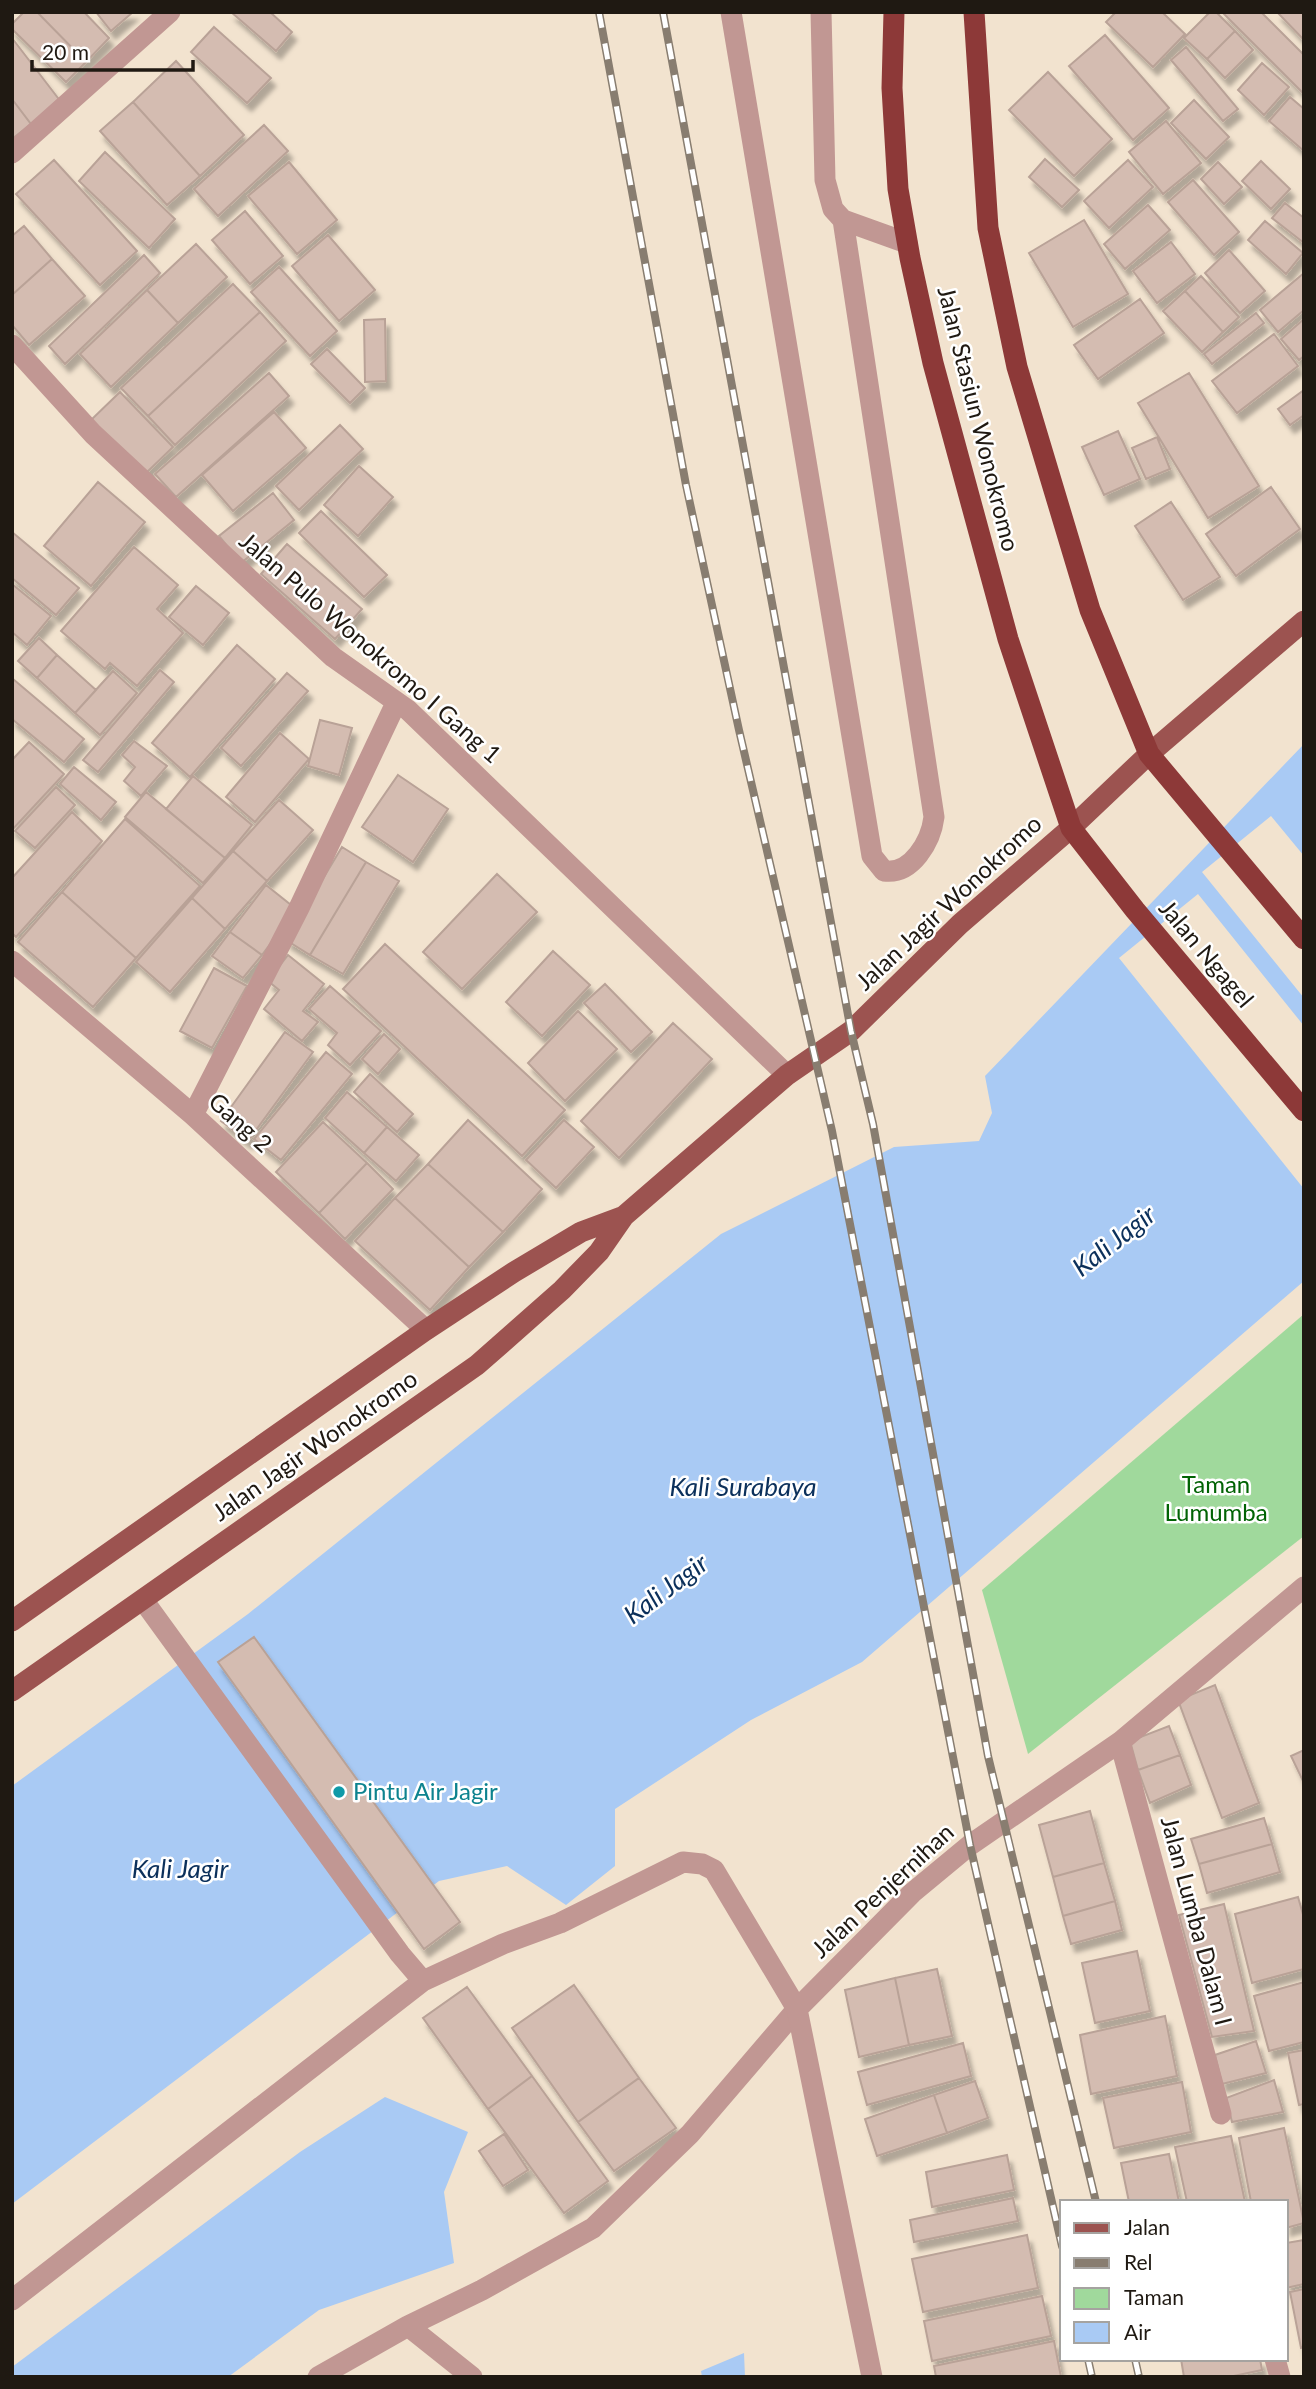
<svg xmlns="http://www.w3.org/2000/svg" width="1316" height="2389" viewBox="0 0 1316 2389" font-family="Lato,sans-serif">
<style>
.green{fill:#a0d99c}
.water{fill:#a9caf4}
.pier{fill:#f2e3cf}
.building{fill:#d4bcb1;stroke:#b9a297;stroke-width:2;filter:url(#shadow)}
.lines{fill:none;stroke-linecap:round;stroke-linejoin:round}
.lane{stroke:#c19793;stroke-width:21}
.street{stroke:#c19793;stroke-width:21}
.primary{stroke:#9c5350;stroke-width:21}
.highway{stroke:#8d3938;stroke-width:21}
.rail-casing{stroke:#887d70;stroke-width:8}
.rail{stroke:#fff;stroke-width:5;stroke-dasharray:16;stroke-linecap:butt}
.culture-dot{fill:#0f9aa8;stroke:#fff;stroke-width:2.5}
.labels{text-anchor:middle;stroke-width:5;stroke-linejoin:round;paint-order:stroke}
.street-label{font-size:24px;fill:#1f1912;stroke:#fff}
.park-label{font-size:24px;fill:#016304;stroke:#fff}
.culture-label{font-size:24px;fill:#0d838f;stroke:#fff;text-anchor:start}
.water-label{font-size:26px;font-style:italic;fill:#0b305b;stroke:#fff}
</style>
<defs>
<filter id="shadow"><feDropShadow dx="4.5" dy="8" stdDeviation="2" flood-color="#0004"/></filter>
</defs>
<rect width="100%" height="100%" fill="#f2e3cf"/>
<!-- green -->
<path class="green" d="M1304,1314V1536L1028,1754L982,1590Z"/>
<!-- water -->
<path class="water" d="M1304,744V1281L862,1662L751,1720L615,1809V1866L566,1905L507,1866L439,1881L12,2204V1786L248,1614L721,1234L894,1147L979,1141L992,1113L985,1076Z
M385,2097L468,2132L444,2192L454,2263L319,2310L228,2377H12V2367L300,2152Z
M744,2353L745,2377H702L701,2371Z"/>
<!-- pier -->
<path class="pier" d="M1271,816L1304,856V998L1202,872Z
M1198,894L1304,1026V1189L1119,958Z"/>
<!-- building -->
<path class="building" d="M24,12H37L86,62L66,82L12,29V24Z
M37,12H84L109,38L86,62Z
M96,12H133L111,31Z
M231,12H270L292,32L276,51Z
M1116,12H1162L1185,34L1153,67L1106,22Z
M1210,12H1216L1235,31L1207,59L1184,38Z
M1222,12H1261L1304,55V94Z
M1277,12H1304V40Z
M214,27L271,78L247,103L191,52Z
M1235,31L1253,50L1225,78L1207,59Z
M1105,35L1169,108L1133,140L1069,66Z
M12,38L61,102L31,124L12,99Z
M1186,47L1238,109L1223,121L1171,60Z
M176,61L244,135L200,176L133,102Z
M1262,63L1289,87L1264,115L1238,90Z
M1048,72L1112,139L1074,176L1009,110Z
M1290,97L1304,109V151L1269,121Z
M12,99L31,124L12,139Z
M1194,100L1229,137L1206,159L1171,123Z
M133,102L200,176L167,205L100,131Z
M1166,121L1201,163L1163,194L1129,152Z
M264,125L288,151L218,216L194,189Z
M105,152L175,219L149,248L79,181Z
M1045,159L1079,190L1062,207L1029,177Z
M54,160L137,251L100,285L16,194Z
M1128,160L1153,187L1109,228L1084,201Z
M1261,161L1290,189L1271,209L1242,181Z
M289,162L337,220L297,254L248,196Z
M1218,162L1242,187L1224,204L1201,179Z
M1193,180L1239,232L1214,255L1168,202Z
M1285,203L1304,218V243L1272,218Z
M1148,205L1170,230L1125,269L1104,244Z
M245,211L283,256L250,284L212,240Z
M1084,220L1128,294L1073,327L1029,253Z
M1265,221L1303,253L1286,274L1248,240Z
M24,226L52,259L12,295V236Z
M328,235L375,290L339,321L292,266Z
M1171,242L1195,274L1157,303L1133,271Z
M196,244L227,277L178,323L147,290Z
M1229,250L1265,291L1240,313L1205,273Z
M144,255L160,273L65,364L49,346Z
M52,259L85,296L29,345L12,325V295Z
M279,267L337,331L310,356L251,292Z
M1304,273V310L1278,332L1260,310Z
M1201,276L1239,317L1223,332L1185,291Z
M233,284L260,312L148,416L121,388Z
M147,290L178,323L111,387L80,354Z
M1185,291L1223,332L1202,352L1163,311Z
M1140,299L1164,333L1098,379L1074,345Z
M260,312L286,341L175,445L148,416Z
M1256,313L1264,323L1212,364L1204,354Z
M385,319L386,381L365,382L364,320Z
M1304,319V356L1299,360L1281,339Z
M1274,334L1298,366L1237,413L1212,381Z
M327,349L365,388L350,403L311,364Z
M269,373L289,396L176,497L155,474Z
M1189,373L1259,486L1208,518L1138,403Z
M1304,390V415L1290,425L1278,409Z
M120,392L173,447L144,475L91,420Z
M274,412L306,448L233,511L202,475Z
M340,425L363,449L299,510L276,486Z
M1118,431L1140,479L1104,495L1082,447Z
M1157,437L1170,469L1146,479L1132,448Z
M359,466L393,497L358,536L324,505Z
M98,482L145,522L91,586L44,546Z
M1271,487L1300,529L1236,576L1206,534Z
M273,493L294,520L241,563L219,536Z
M1171,502L1220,577L1183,600L1135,526Z
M321,511L387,575L364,597L299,533Z
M12,532L79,588L56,615L12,578Z
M287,544L362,609L335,639L261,574Z
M134,547L178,585L157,609L183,633L137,686L110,663L105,669L61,631Z
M12,584L51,616L27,645L12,632Z
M196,586L229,613L203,645L169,617Z
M39,638L57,655L37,678L18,661Z
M237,645L275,679L190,777L152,743Z
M57,655L96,690L75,713L37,678Z
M160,670L174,682L98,772L83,760Z
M113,671L137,693L100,735L75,713Z
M287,673L308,691L241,766L221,748Z
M13,679L84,739L64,762L12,719Z
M320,720L352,728L339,775L308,766Z
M280,733L309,759L255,822L226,797Z
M134,741L167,766L141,796L124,781L135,767L122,755Z
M29,742L64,774L12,830V760Z
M74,767L116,802L101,820L60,784Z
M398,775L448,809L413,862L362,827Z
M193,776L252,825L225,858L166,809Z
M56,787L75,805L35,848L15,831Z
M146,792L225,858L203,883L125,817Z
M279,800L313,830L267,881L233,851Z
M72,812L102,841L16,937L12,933V878Z
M125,819L200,886L136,958L62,892Z
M342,847L366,862L310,955L286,940Z
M233,851L267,881L225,929L192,898Z
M366,862L399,881L343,974L310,955Z
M497,874L537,912L462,989L423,952Z
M266,885L296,909L262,955L230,932Z
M62,892L136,958L93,1007L18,942Z
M192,898L225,929L170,992L136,962Z
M230,932L262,955L243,978L212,956Z
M385,944L565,1110L522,1156L343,989Z
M553,951L590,985L542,1036L506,1002Z
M288,955L324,984L303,1011L318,1022L302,1041L264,1009L279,990L268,981Z
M214,968L247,986L212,1048L180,1031Z
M605,984L652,1032L631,1052L584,1003Z
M330,986L381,1031L350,1065L328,1045L337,1033L309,1009Z
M578,1011L617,1049L565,1101L528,1063Z
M673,1023L712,1059L619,1158L581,1121Z
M285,1032L313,1052L248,1141L221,1121Z
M384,1034L400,1049L378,1074L362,1059Z
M326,1052L352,1074L281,1160L254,1139Z
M370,1074L413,1114L397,1132L354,1092Z
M347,1092L387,1127L364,1153L325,1118Z
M468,1120L542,1189L503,1232L428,1164Z
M564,1120L594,1147L556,1188L526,1160Z
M323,1122L367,1163L319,1213L276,1172Z
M387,1127L419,1155L396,1181L364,1153Z
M367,1163L393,1189L345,1239L319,1213Z
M428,1164L503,1232L469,1267L395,1198Z
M395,1198L469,1267L430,1310L355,1241Z
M254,1637L460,1922L424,1949L218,1662Z
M1215,1685L1259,1803L1222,1818L1178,1700Z
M1169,1726L1180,1755L1138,1770L1130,1741Z
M1304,1750V1783L1291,1756Z
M1180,1755L1191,1785L1150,1803L1138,1770Z
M1090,1811L1104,1863L1053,1877L1039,1825Z
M1264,1818L1272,1844L1199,1864L1191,1839Z
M1272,1844L1280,1872L1207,1893L1199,1864Z
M1104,1863L1115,1901L1063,1916L1053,1877Z
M1298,1897L1304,1918V1969L1252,1983L1235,1914Z
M1115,1901L1122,1930L1071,1944L1063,1916Z
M1224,1904L1254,2031L1212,2037L1179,1915Z
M1137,1951L1150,2011L1095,2023L1082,1963Z
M937,1969L952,2036L909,2045L895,1978Z
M895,1978L909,2045L859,2057L845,1990Z
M1304,1982V2042L1269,2051L1254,1996Z
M574,1985L639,2078L578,2122L512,2028Z
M467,1987L532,2076L488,2109L423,2018Z
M1165,2016L1177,2076L1091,2094L1080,2035Z
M1256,2041L1266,2073L1222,2084L1215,2055Z
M963,2043L971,2076L867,2105L858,2072Z
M1304,2050V2104L1299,2105L1288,2053Z
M532,2076L608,2181L564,2213L488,2109Z
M639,2078L676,2128L614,2171L578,2122Z
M1274,2080L1283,2112L1232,2122L1226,2098Z
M975,2081L988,2118L947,2133L934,2095Z
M1182,2082L1191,2132L1114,2148L1103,2098Z
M934,2095L947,2133L877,2156L865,2119Z
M1284,2128L1304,2223L1286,2228V2202H1251L1239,2138Z
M504,2134L528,2170L503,2186L479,2151Z
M1231,2136L1245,2202H1187L1175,2147Z
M1169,2154L1179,2202H1129L1121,2163Z
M1007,2155L1014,2190L932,2207L926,2172Z
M1013,2198L1018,2221L914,2242L910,2220Z
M1027,2235L1038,2288L923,2312L912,2259Z
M1304,2240V2284L1286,2288V2243Z
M1304,2289V2347L1301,2348L1290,2292Z
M1042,2296L1051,2336L932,2361L924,2321Z
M1054,2341L1061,2377H936L934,2366Z
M1181,2359H1260L1262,2370L1229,2377H1184Z"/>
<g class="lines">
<!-- lane -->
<path class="lane" d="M731,12L872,856L884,871C912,875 931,841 934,817L843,220
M821,12L825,180L833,209L843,220L907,243
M12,153L170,12
M408,2326L472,2377
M318,2377L408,2326L482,2290L593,2228L690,2134L797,2009"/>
<!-- street -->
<path class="street" d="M12,345L93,434L333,657L408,710L787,1075
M12,961L193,1115L426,1330
M193,1115L299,908L396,703
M143,1600L400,1954L423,1981L503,1944L560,1923L683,1862L702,1864L714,1870L797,2009L872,2377
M1120,1742L1221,2114
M797,2009L912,1893L970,1845L1120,1742L1304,1587
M12,2300L423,1981
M1275,2359L1280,2377"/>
<!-- primary -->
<path class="primary" d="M12,1621L426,1330L514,1272L581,1232L624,1216
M12,1691L477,1365L562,1290L599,1252L624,1216L787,1075L851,1031L960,924L1071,828L1149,754L1304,621"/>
<!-- highway -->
<path class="highway" d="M894,12L892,88L898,189L910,258L933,363L1008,639L1071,828L1135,910L1304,1111
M974,12L988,228L1017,367L1090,610L1149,754L1304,939"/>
<!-- rail casing -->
<g class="rail-casing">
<path id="rail" d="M599,12L686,485L739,730L832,1131L970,1845L1062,2246
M663,12L851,1031L873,1124L988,1756L1096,2202
M1088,2359L1092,2377
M1135,2359L1139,2377"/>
</g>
<!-- rail -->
<use href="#rail" class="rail"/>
</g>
<!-- markers -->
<circle class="culture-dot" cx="339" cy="1792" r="7"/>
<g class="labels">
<!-- street labels -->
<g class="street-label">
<text transform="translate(978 419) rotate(76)" y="8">Jalan Stasiun Wonokromo</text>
<text transform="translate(370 648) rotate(41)" y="8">Jalan Pulo Wonokromo I Gang 1</text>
<text transform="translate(949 903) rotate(-43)" y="8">Jalan Jagir Wonokromo</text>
<text transform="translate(1206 954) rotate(50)" y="8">Jalan Ngagel</text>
<text transform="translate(240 1123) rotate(42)" y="8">Gang 2</text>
<text transform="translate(315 1446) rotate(-35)" y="8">Jalan Jagir Wonokromo</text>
<text transform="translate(883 1891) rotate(-43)" y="8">Jalan Penjernihan</text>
<text transform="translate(1196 1921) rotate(75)" y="8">Jalan Lumba Dalam I</text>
</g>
<!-- park labels -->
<g class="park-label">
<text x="1216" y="1493">Taman<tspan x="1216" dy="28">Lumumba</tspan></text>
</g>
<!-- culture labels -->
<g class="culture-label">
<text x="353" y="1800">Pintu Air Jagir</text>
</g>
<!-- water labels -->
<g class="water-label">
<text transform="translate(1114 1241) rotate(-38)" y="9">Kali Jagir</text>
<text x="743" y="1496">Kali Surabaya</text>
<text transform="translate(666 1589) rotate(-37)" y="9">Kali Jagir</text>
<text x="180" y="1878">Kali Jagir</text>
</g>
</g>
<!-- border -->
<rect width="1316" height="2389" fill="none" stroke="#1f1912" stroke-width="28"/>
<!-- legend -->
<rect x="1060" y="2200" width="228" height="161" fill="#ffffff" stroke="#a5a3a0" stroke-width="2"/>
<rect x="1074" y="2223" width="35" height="10" fill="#9c5350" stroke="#a5a3a0" stroke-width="2"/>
<text x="1124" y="2235" font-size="21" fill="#1f1912">Jalan</text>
<rect x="1074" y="2258" width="35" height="10" fill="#887d70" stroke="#a5a3a0" stroke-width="2"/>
<text x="1124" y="2270" font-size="21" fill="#1f1912">Rel</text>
<rect x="1074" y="2288" width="35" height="21" fill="#a0d99c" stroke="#a5a3a0" stroke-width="2"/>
<text x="1124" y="2305" font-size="21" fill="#1f1912">Taman</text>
<rect x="1074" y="2322" width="35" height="21" fill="#a9caf4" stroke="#a5a3a0" stroke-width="2"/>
<text x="1124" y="2340" font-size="21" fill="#1f1912">Air</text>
<!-- scale -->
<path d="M32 60v10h161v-10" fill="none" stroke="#1f1912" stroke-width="3.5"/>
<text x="42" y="60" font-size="21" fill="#1f1912" stroke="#ffffff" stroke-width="5" paint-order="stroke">20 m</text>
</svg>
